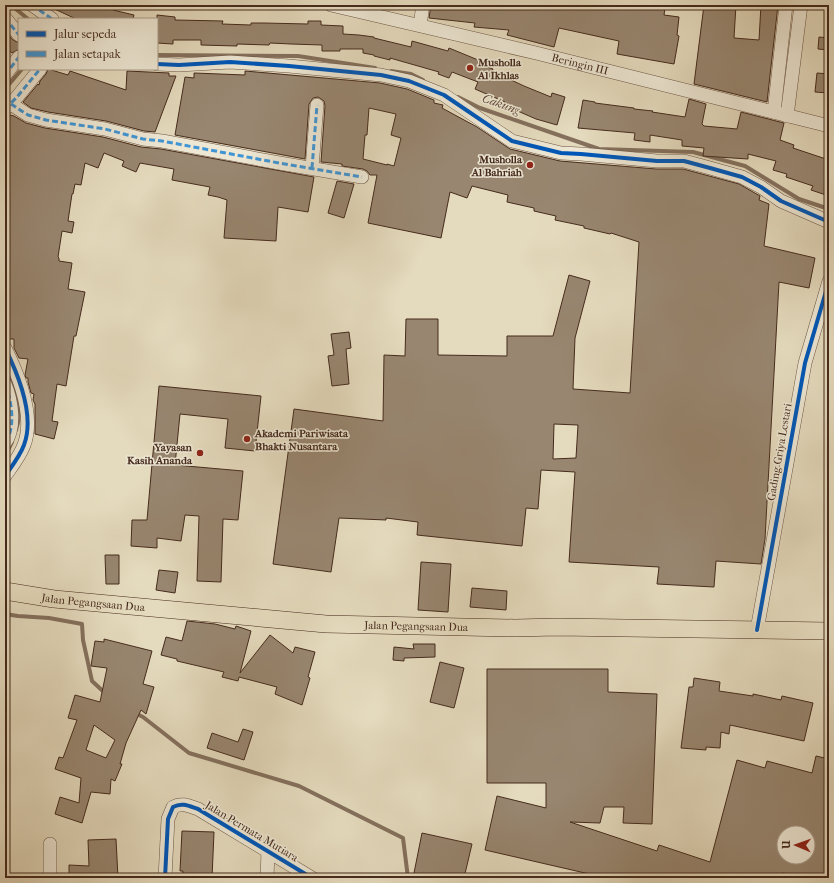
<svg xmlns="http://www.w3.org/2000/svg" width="834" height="883" viewBox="0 0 834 883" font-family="'IM FELL French Canon',serif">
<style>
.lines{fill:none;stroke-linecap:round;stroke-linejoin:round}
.stream{stroke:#84705d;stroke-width:4}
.building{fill:#988670;stroke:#462b1d;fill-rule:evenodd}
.minor-casing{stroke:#6e5745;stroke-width:14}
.major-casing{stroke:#462b1d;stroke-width:18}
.minor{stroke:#ede7d4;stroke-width:13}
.major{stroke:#e4dabd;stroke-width:17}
.quiet{stroke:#4096d5;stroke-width:3;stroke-dasharray:6 3;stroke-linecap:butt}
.cycleway-casing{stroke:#ede7d4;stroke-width:6}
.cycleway{stroke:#0057b8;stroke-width:4}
.poi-dot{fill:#8f2418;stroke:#ede7d4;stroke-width:1.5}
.labels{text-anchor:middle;stroke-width:3;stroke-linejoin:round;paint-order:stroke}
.poi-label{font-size:11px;font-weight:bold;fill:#462b1d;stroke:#ede7d4;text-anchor:start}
.street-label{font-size:11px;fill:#462b1d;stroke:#ede7d4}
.water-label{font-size:12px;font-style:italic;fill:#604838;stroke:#ede7d4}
</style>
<rect width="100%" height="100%" fill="#e4dabd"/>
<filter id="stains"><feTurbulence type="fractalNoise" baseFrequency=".005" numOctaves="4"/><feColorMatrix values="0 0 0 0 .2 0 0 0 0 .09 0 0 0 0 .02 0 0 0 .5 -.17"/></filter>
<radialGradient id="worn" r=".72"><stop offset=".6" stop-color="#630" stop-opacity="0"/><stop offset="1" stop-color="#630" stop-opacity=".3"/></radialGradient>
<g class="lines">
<!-- stream -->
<path class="stream" d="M11,5L28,19
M157,55L298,56L375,68
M391,71L411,74L423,80
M5,89L22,69
M458,97L480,108L599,149L693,152L745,166L799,199L829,209
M5,368C14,386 24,409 16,430
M5,456L12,442
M5,614L18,616L49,618L82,624L83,640L92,681L106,694
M135,713L143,717L189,753L299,786L403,838L408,878"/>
</g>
<!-- building -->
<path class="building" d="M46,5H115L113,10L134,15L133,19H76Z
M431,5H647L665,8L664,15L679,17L677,35L679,36L674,64L617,54L619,41L559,28L554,47L507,35L509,30L474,27L475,23L429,18Z
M704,5H736L734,38L759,40L761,5H778L767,102L694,84Z
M157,15L175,17V20L223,21L222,24L251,25V23H264L308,24V21H321V25L343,26V34L359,35L374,37V38L411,47L412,41L448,51L449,48L483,62L482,65L493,69L492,71L524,86L551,97L552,93L565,97L557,125L536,119L504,105L505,102L475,89L478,82L452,72L449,78L438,74L439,72L390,58V60L374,56V55L363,53V49H340V51H322V45L291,44L270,43L269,45L237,44V46L201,45V40H173V44L157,43Z
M5,31L13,40L19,43V49L12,53L5,47Z
M819,37L829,38V50L818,49Z
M48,69L68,75L70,71L126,90L127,71L169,73V76H176L155,132L144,131L106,121L48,112L31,108L23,102L38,84L39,85L40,81L46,74Z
M245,71L380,83L407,89L434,100V103L443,105L442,108L477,127L510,149L560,161L656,169H683L739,184L760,196L759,200L769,204L764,246L815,258L809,288L779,282L765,539L761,564L716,561L714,587L657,584L659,567L569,562L575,472L541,470L538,509L526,508L522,546L417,535L418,522L386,518V520L339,518L331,572L273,564L294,409L383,421L384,355L405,356L406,319H438V355L507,356V336H553L569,275L590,281L575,338L573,389L630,393L639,242L611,233L610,234L584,228V226L555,220L556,216L534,211V208L507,202L508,195L472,186L467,198L450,192L441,238L368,223L377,175H370L367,171L363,169L342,166V164L321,162L325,106L324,101L318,97L313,98L309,104L305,159L175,135L185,77L194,78V73L245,75ZM369,108L396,114L391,135L401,138L394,166L387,164V165L363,159L365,135H367ZM554,424L578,425L576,458L553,459Z
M817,73L829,74V93L815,92Z
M689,99L706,104L702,124L704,126L737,129L741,112L784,123L780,140L794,145L793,148L829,160V196L811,190L813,186L786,177L787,174L773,170L776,161L748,154V159L703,156L704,148L682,146V140L650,135V142L634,140L635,133L578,128L583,100L595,102V103L634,108V109L653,111L652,112L685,117Z
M10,115L14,116L26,123L45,128L103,137L141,147L161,149L314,177L308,212L278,207L276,241L224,238L227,200L218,197L208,195L210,187L172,180L174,169L140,163L136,172L122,166L124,161L104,153L98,168L85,163L81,185L75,184L73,194H72L68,221L74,222L72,233L62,231L58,257L59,258V261L72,263L68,289L85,292L76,336H74L66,386L57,384L52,421L58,422L54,439L35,434V404L33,400L34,394L31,393L28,382V378H26L25,375L28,359L19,358L14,348V339H5V196L9,170L5,169V117Z
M337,181L354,184L344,218L328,213Z
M349,332L351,348L346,349L349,384L332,386L328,356L334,355L331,334Z
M159,386L261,396L255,451L225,448L228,419L180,414L175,465L243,471L238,520L223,519L221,582L197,581L199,516L185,515L181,541L157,538V548L131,546L132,520H147Z
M105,555H119V584H106Z
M421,562L451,564L448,612L418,610Z
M159,570L178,572L175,593L156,590Z
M472,588L507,591L506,610L470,607Z
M187,621L215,624L235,629L236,626L251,631L240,673L270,635L293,653L295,647L315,652L308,677L310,678L302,705L275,694L277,687L239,677L238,681L222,677L224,672L177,661V659L161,655L166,637L182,641Z
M104,639L152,651L143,684L154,687L146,714L141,710L126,743L120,764H122L115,781L111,779L110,794L91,792L82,823L55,814L60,797L79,803L81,778L55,769L59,757L63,758L77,720L68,718L75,695L100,702L107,668L91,666L95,641L104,642ZM94,725L115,740L106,758L86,750Z
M413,644H435V657L404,658V661L393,660L394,647L414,649Z
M440,662L464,668L454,708L430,702Z
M487,669H608V692L657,694L652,824L623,823L624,807H604L600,823L570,822L657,851L659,845L710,862L737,760L765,768L767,761L812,773L816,756L829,759V878H807L783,873L782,878H598V876L485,850L497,796L546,808V783H487ZM784,833H808V857H784Z
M694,678L720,682L719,691L753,696V694L781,700L782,696L813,703L804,741L730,725L729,734L721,732L720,748L706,747V750L681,748L689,687H693Z
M243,729L253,732L244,760L207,748L212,733L238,742Z
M182,831L214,832L212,878H182L183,871H180Z
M422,833L472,844L464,878H413Z
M116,839L118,878H69V865L89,866L88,840Z"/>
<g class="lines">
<!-- minor casing -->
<g class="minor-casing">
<g id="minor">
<path d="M32,5L52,19"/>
<path id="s1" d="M331,5L536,53L829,126"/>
<path d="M5,18L19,35"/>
<path d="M420,25L423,5"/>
<path d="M157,64L179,65L230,62L289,66L381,75L409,81L444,95L512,141L561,153L581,154L657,161H684L710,168L742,177L761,187L781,201L829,222"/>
<path d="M5,75L19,57"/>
<path d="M11,104L28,115L46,120L105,129L143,139L162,141L279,163L362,177"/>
<path d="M5,109L17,97L40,69"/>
<path d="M774,112L786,5"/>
<path d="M787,116L801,5"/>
<path d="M312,168L317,105"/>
<path d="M5,348C18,374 35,416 24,445C20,456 12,466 5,476"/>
<path d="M5,384C12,401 16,428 5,443"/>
<path d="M757,630L805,363L829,281"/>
<path d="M50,878V844"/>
<path d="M165,878L168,819L173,807C182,802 189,806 198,809L312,878"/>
<path d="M267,878L268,851"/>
</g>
</g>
<!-- major casing -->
<g class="major-casing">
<g id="major">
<path id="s2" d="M5,591L54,599L326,624L515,628L557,627L829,631"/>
</g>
</g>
<!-- minor -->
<use href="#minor" class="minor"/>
<!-- major -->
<use href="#major" class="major"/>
<!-- quiet -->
<path class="quiet" d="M32,5L52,19
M5,18L19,35
M5,75L19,57
M11,104L28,115L46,120L105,129L143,139L162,141L279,163L362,177
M5,109L17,97L40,69
M312,168L317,105
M5,384C12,401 16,428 5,443"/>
<!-- cycleway casing -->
<g class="cycleway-casing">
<path id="cycleway" d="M157,64L179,65L230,62L289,66L381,75L409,81L444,95L512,141L561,153L581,154L657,161H684L710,168L742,177L761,187L781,201L829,222
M5,348C18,374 35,416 24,445C20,456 12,466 5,476
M757,630L805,363L829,281
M165,878L168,819L173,807C182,802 189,806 198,809L312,878"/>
</g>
<!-- cycleway -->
<use href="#cycleway" class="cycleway"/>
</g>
<!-- markers -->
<g class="poi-dot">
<circle cx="470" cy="68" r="4"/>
<circle cx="530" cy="165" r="4"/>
<circle cx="247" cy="439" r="4"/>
<circle cx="200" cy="453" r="4"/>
</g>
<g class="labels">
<!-- poi labels -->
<g class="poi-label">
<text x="478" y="66">Musholla<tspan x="478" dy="13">Al Ikhlas</tspan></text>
<text x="522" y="163" text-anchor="end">Musholla<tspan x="522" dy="13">Al Bahriah</tspan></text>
<text x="255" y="437">Akademi Pariwisata<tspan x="255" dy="13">Bhakti Nusantara</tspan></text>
<text x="192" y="451" text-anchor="end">Yayasan<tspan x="192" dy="13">Kasih Ananda</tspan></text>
</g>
<!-- street labels -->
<g class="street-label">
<text dy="4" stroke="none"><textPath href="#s1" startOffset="256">Beringin III</textPath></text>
<text transform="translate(779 452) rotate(-80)" y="4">Gading Griya Lestari</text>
<text dy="4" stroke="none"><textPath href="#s2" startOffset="89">Jalan Pegangsaan Dua</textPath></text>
<text dy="4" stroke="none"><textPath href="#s2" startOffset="413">Jalan Pegangsaan Dua</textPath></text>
<text transform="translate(252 831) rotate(31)" y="4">Jalan Permata Mutiara</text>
</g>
<!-- water labels -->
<g class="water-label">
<text transform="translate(501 104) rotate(20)" y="4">Cakung</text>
</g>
</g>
<!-- margin -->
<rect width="834" height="883" fill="none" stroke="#e4dabd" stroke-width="20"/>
<rect x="6" y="6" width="822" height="871" fill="none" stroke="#462b1d" stroke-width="2"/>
<rect x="10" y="10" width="814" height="863" fill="none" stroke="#462b1d"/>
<!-- legend -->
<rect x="18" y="18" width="140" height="52" fill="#ede7d4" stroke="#aa9c8b"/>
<rect x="26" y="31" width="20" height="6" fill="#0057b8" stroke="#aa9c8b"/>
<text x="54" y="38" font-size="12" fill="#462b1d">Jalur sepeda</text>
<rect x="26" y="51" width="20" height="6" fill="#4096d5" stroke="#aa9c8b"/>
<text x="54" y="58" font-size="12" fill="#462b1d">Jalan setapak</text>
<!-- north arrow -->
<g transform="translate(796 845) rotate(272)"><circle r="19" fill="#ede7d4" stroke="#aa9c8b"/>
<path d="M0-3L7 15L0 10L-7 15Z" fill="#8f2418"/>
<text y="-6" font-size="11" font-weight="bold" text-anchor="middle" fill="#462b1d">U</text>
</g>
<rect width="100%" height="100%" filter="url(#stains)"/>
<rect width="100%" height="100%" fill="url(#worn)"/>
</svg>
